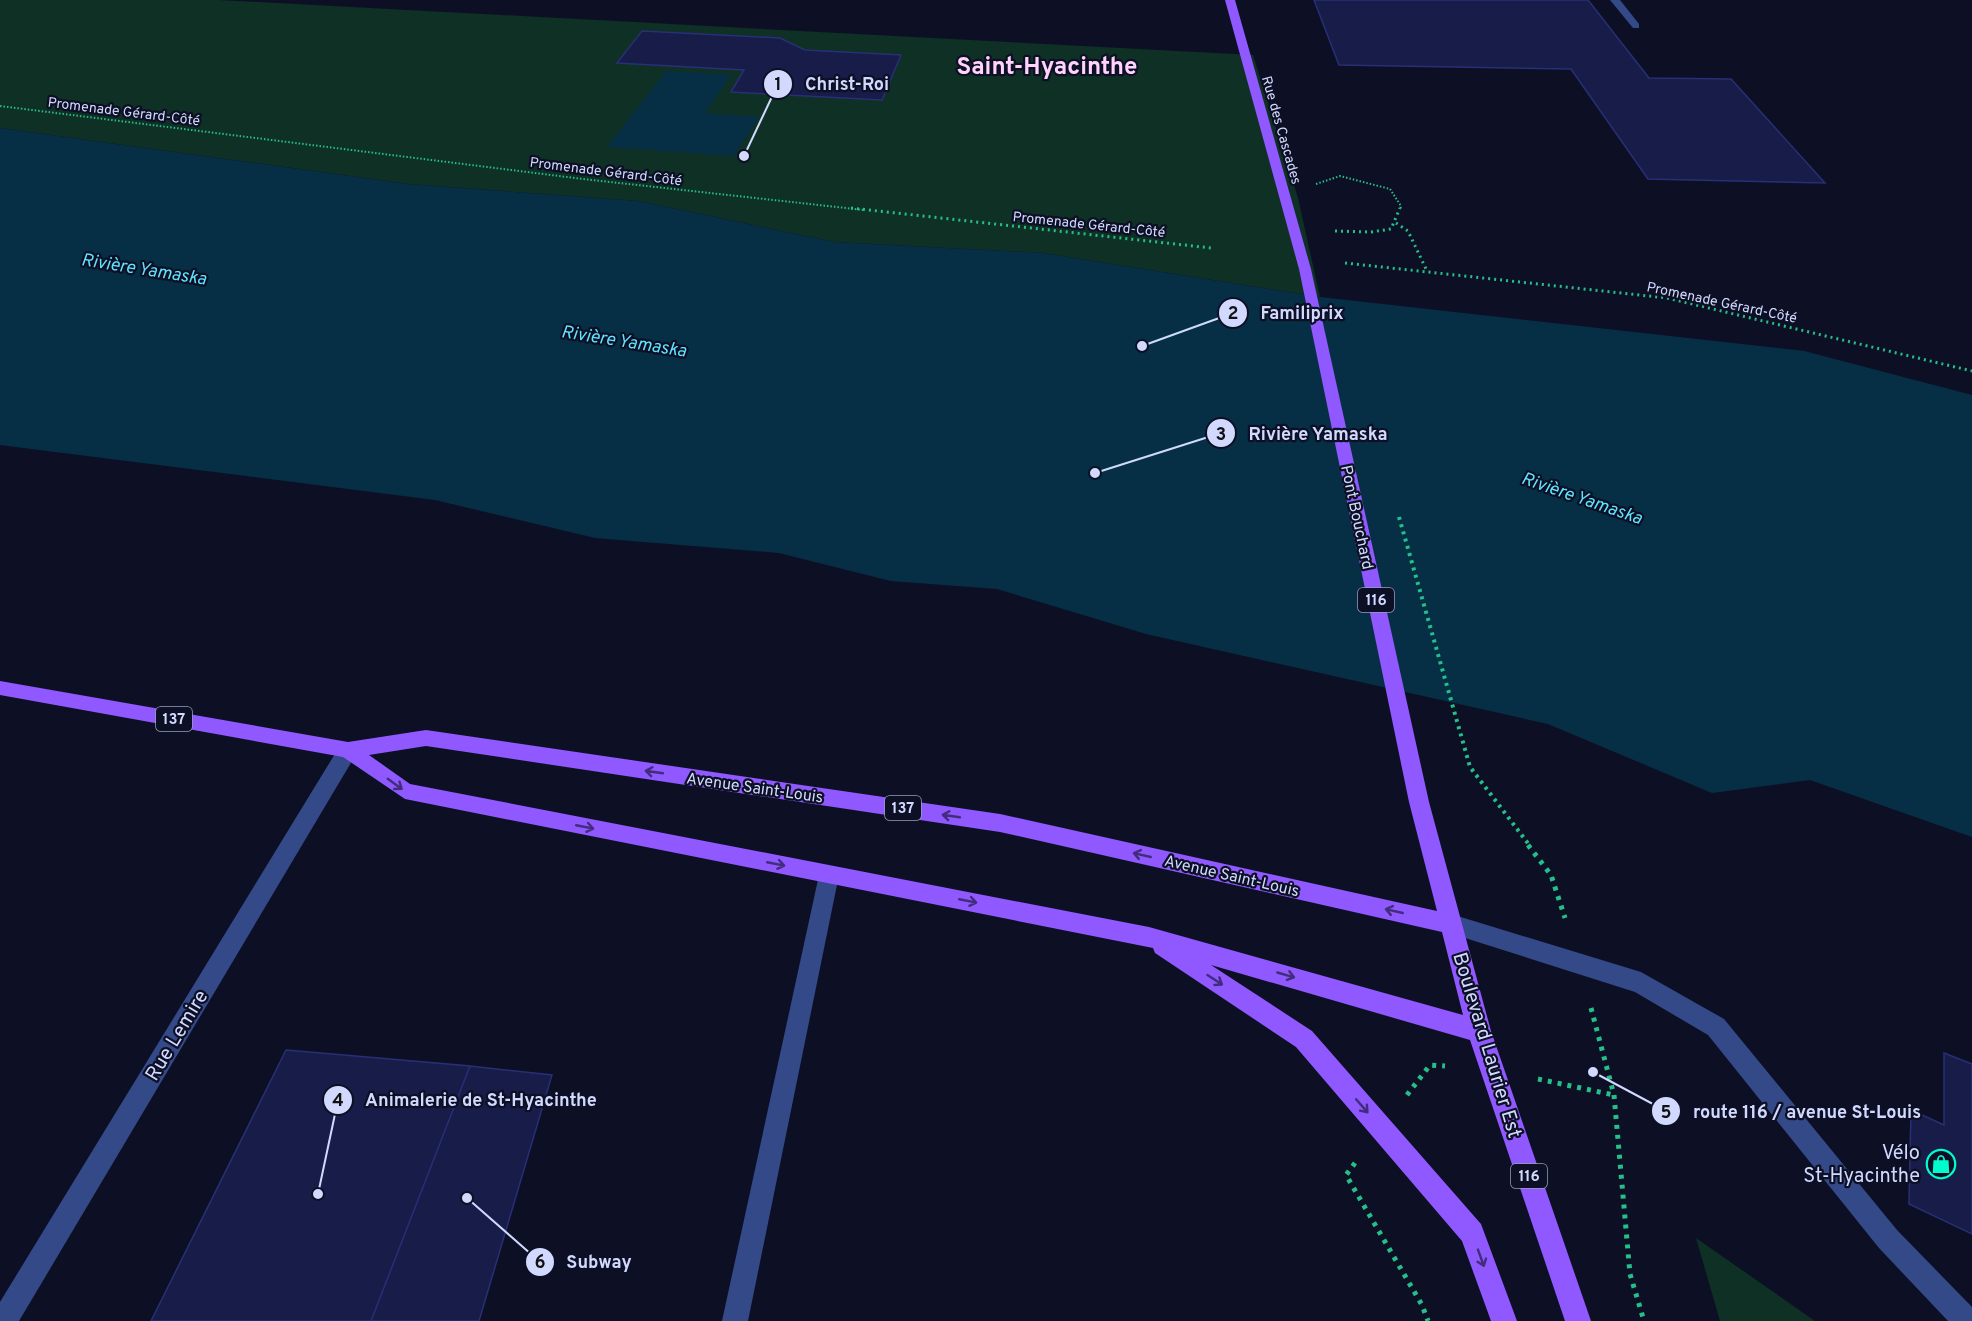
<svg xmlns="http://www.w3.org/2000/svg" width="1972" height="1321" viewBox="0 0 1972 1321" font-family="Overpass,sans-serif">
<style>
.green{fill:#0f3025}
.water{fill:#062f45}
.building{fill:#171c48;stroke:#282f76;stroke-width:1.5}
.lines{fill:none;stroke-linecap:round;stroke-linejoin:round}
.path-far3{stroke:#25bf89;stroke-width:2;stroke-dasharray:1.5 2;stroke-linecap:butt}
.path-far2{stroke:#25bf89;stroke-width:3;stroke-dasharray:2 4;stroke-linecap:butt}
.path-far1{stroke:#25bf89;stroke-width:4;stroke-dasharray:3 4.5;stroke-linecap:butt}
.path{stroke:#25bf89;stroke-width:5;stroke-dasharray:4 6;stroke-linecap:butt}
.minor{fill:#344988;fill-rule:evenodd}
.major{fill:#9058ff;fill-rule:evenodd}
.oneway{stroke:#412d7c}
.labels{text-anchor:middle;stroke-width:4.5;stroke-linejoin:round;paint-order:stroke}
.far-street-label{font-size:14px;fill:#d1d9ff;stroke:#0d1025}
.shield{fill:#0d1025;stroke:#969dbe;stroke-width:1.5}
.shield-label{font-size:15px;font-weight:bold;fill:#d1d9ff}
.street-label{font-size:16px;fill:#d1d9ff;stroke:#0d1025}
.water-label{font-size:18px;font-style:italic;fill:#5fe4ff;stroke:#0d1025}
.near-street-label{font-size:20px;fill:#d1d9ff;stroke:#0d1025}
.near-poi-label{font-size:20px;fill:#d1d9ff;stroke:#0d1025;text-anchor:end}
.far-town-label{font-size:24px;font-weight:bold;fill:#ffd3fc;stroke:#0d1025}
.leader{fill:none;stroke:#d1d9ff;stroke-width:2}
.callout-dot{fill:#d1d9ff;stroke:#0d1025;stroke-width:2}
.mark-label{font-size:18px;text-anchor:middle;font-weight:bold;fill:#111}
.callout-label{font-size:18px;text-anchor:middle;font-weight:bold;fill:#d1d9ff;stroke:#0d1025;stroke-width:4.5;stroke-linejoin:round;paint-order:stroke}
</style>
<rect width="100%" height="100%" fill="#0d1025"/>
<!-- green -->
<path class="green" d="M0,0H219L1253,55L1298,198L1320,297L1043,253L834,242L638,201L408,184L0,128Z
M1696,1238L1815,1321H1720Z"/>
<!-- water -->
<path class="water" d="M666,71L731,75L705,113L759,117L734,156L607,147Z
M0,128L408,184L638,201L834,242L1043,253L1320,297L1804,351L1972,395V837L1810,780L1712,793L1548,724L1146,634L997,589L891,581L779,553L595,538L435,500L0,445Z"/>
<!-- building -->
<path class="building" d="M1314,0H1588L1649,78L1731,79L1825,183L1648,179L1571,69L1339,65Z
M642,31L780,38L805,50L901,55L882,100L731,92L744,70L617,63Z
M286,1050L470,1066L371,1321H151Z
M1944,1053L1972,1064V1234L1909,1204L1911,1110L1944,1125Z
M470,1066L552,1075L479,1321H371Z"/>
<g class="lines">
<!-- path-far3 -->
<path class="path-far3" d="M0,106L583,179L864,210
M1316,184L1340,176L1390,189L1401,206L1400,210"/>
<!-- path-far2 -->
<path class="path-far2" d="M851,208L1211,248
M1396,223L1408,231L1427,271
M1335,231L1371,232L1391,229L1400,208
M1345,263L1667,298L1972,371"/>
<!-- path-far1 -->
<path class="path-far1" d="M1399,517L1470,767L1530,846"/>
<!-- path -->
<path class="path" d="M1528,845L1551,875L1565,918
M1591,1008L1614,1095L1630,1274L1644,1321
M1538,1079L1614,1095
M1407,1095L1430,1065L1445,1066
M1355,1163L1346,1175L1422,1305L1428,1321"/>
<!-- minor -->
<path class="minor" d="M1610,0H1620L1639,24V28H1633Z
M348,742L355,744L358,750L355,756L19,1321H0V1302L341,744Z
M829,866L836,868L839,875L748,1321H722L819,875L822,868Z
M1451,914L1641,972L1724,1019L1897,1230L1972,1307V1321H1948L1879,1248L1708,1035L1635,992L1443,931L1440,924L1443,917Z"/>
<!-- major -->
<path class="major" d="M1225,0H1235L1311,269L1429,802L1491,1031L1591,1321H1565L1470,1040L1211,965L1312,1031L1481,1224L1517,1321H1491L1462,1241L1296,1047L1155,953L1153,948L405,799L343,757L0,695V681L348,742L426,730L1000,814L1437,911L1409,802L1299,269ZM426,746L1000,832L1442,932L1463,1015L1149,927L410,784L369,755Z"/>
</g>
<!-- one-way arrows -->
<defs><path id="oneway-shaft" d="M-6 0H5M1.5-3L5.5 0L1.5 3" fill="none" stroke-width="1.6" stroke-linecap="round" stroke-linejoin="round" transform="scale(1.5)"/></defs>
<g class="oneway">
<use href="#oneway-shaft" transform="translate(654 772) rotate(-172)"/>
<use href="#oneway-shaft" transform="translate(395 784) rotate(36)"/>
<use href="#oneway-shaft" transform="translate(951 816) rotate(-172)"/>
<use href="#oneway-shaft" transform="translate(585 827) rotate(11)"/>
<use href="#oneway-shaft" transform="translate(1142 855) rotate(-167)"/>
<use href="#oneway-shaft" transform="translate(776 864) rotate(11)"/>
<use href="#oneway-shaft" transform="translate(968 901) rotate(11)"/>
<use href="#oneway-shaft" transform="translate(1394 911) rotate(-167)"/>
<use href="#oneway-shaft" transform="translate(1286 975) rotate(16)"/>
<use href="#oneway-shaft" transform="translate(1215 980) rotate(33)"/>
<use href="#oneway-shaft" transform="translate(1362 1106) rotate(49)"/>
<use href="#oneway-shaft" transform="translate(1481 1258) rotate(70)"/>
</g>
<!-- icons -->
<defs>
<g id="shop-ring" transform="scale(1.5)"><circle r="9.5" fill="#0d1025" stroke="#00fccc" stroke-width="1.5"/><path d="M-5-2.5h2.3a2.7 3.5 0 0 1 5.4 0H5L5.5 6h-11ZM-1.5-2.5h3a1.5 2.3 0 0 0-3 0Z" fill="#00fccc"/></g>
</defs>
<g fill-rule="evenodd">
<use href="#shop-ring" x="1941" y="1164"/>
</g>
<g class="labels">
<!-- far-street labels -->
<g class="far-street-label">
<text transform="translate(124 111) rotate(7)" y="5">Promenade Gérard-Côté</text>
<text transform="translate(1282 130) rotate(74)" y="5">Rue des Cascades</text>
<text transform="translate(606 171) rotate(7)" y="5">Promenade Gérard-Côté</text>
<text transform="translate(1089 224) rotate(6)" y="5">Promenade Gérard-Côté</text>
<text transform="translate(1722 302) rotate(12)" y="5">Promenade Gérard-Côté</text>
</g>
<!-- shield labels -->
<g class="shield">
<rect x="1358" y="588" width="36" height="24" rx="4.5"/>
<rect x="156" y="707" width="36" height="24" rx="4.5"/>
<rect x="885" y="796" width="36" height="24" rx="4.5"/>
<rect x="1511" y="1164" width="36" height="24" rx="4.5"/>
</g>
<g class="shield-label">
<text x="1376" y="605">116</text>
<text x="174" y="724">137</text>
<text x="903" y="813">137</text>
<text x="1529" y="1181">116</text>
</g>
<!-- street labels -->
<g class="street-label">
<text transform="translate(1358 517) rotate(78)" y="6">Pont Bouchard</text>
<text transform="translate(755 787) rotate(8)" y="6">Avenue Saint-Louis</text>
<text transform="translate(1232 875) rotate(13)" y="6">Avenue Saint-Louis</text>
</g>
<!-- water labels -->
<g class="water-label">
<text transform="translate(144 269) rotate(9)" y="6">Rivière Yamaska</text>
<text transform="translate(624 341) rotate(9)" y="6">Rivière Yamaska</text>
<text transform="translate(1582 498) rotate(19)" y="6">Rivière Yamaska</text>
</g>
<!-- near-street labels -->
<g class="near-street-label">
<text transform="translate(176 1035) rotate(-59)" y="7">Rue Lemire</text>
<text transform="translate(1488 1045) rotate(73)" y="7">Boulevard Laurier Est</text>
</g>
<!-- near-poi labels -->
<g class="near-poi-label">
<text x="1920" y="1159">Vélo<tspan x="1920" dy="23">St-Hyacinthe</tspan></text>
</g>
<!-- far-town labels -->
<g class="far-town-label">
<text x="1047" y="74">Saint-Hyacinthe</text>
</g>
</g>
<!-- callouts -->
<path class="leader" d="M744 156L778 84M1142 346L1233 313M1095 473L1221 433M318 1194L338 1100M1593 1072L1666 1111M467 1198L540 1262"/>
<g class="callout-dot">
<circle cx="744" cy="156" r="6"/>
<circle cx="1142" cy="346" r="6"/>
<circle cx="1095" cy="473" r="6"/>
<circle cx="318" cy="1194" r="6"/>
<circle cx="1593" cy="1072" r="6"/>
<circle cx="467" cy="1198" r="6"/>
<circle cx="778" cy="84" r="15"/>
<circle cx="1233" cy="313" r="15"/>
<circle cx="1221" cy="433" r="15"/>
<circle cx="338" cy="1100" r="15"/>
<circle cx="1666" cy="1111" r="15"/>
<circle cx="540" cy="1262" r="15"/>
</g>
<g class="mark-label">
<text x="778" y="90">1</text>
<text x="1233" y="319">2</text>
<text x="1221" y="440">3</text>
<text x="338" y="1106">4</text>
<text x="1666" y="1118">5</text>
<text x="540" y="1268">6</text>
</g>
<g class="callout-label">
<text x="847" y="90">Christ-Roi</text>
<text x="1302" y="319">Familiprix</text>
<text x="1318" y="440">Rivière Yamaska</text>
<text x="481" y="1106">Animalerie de St-Hyacinthe</text>
<text x="1807" y="1118">route 116 / avenue St-Louis</text>
<text x="599" y="1268">Subway</text>
</g>
</svg>
